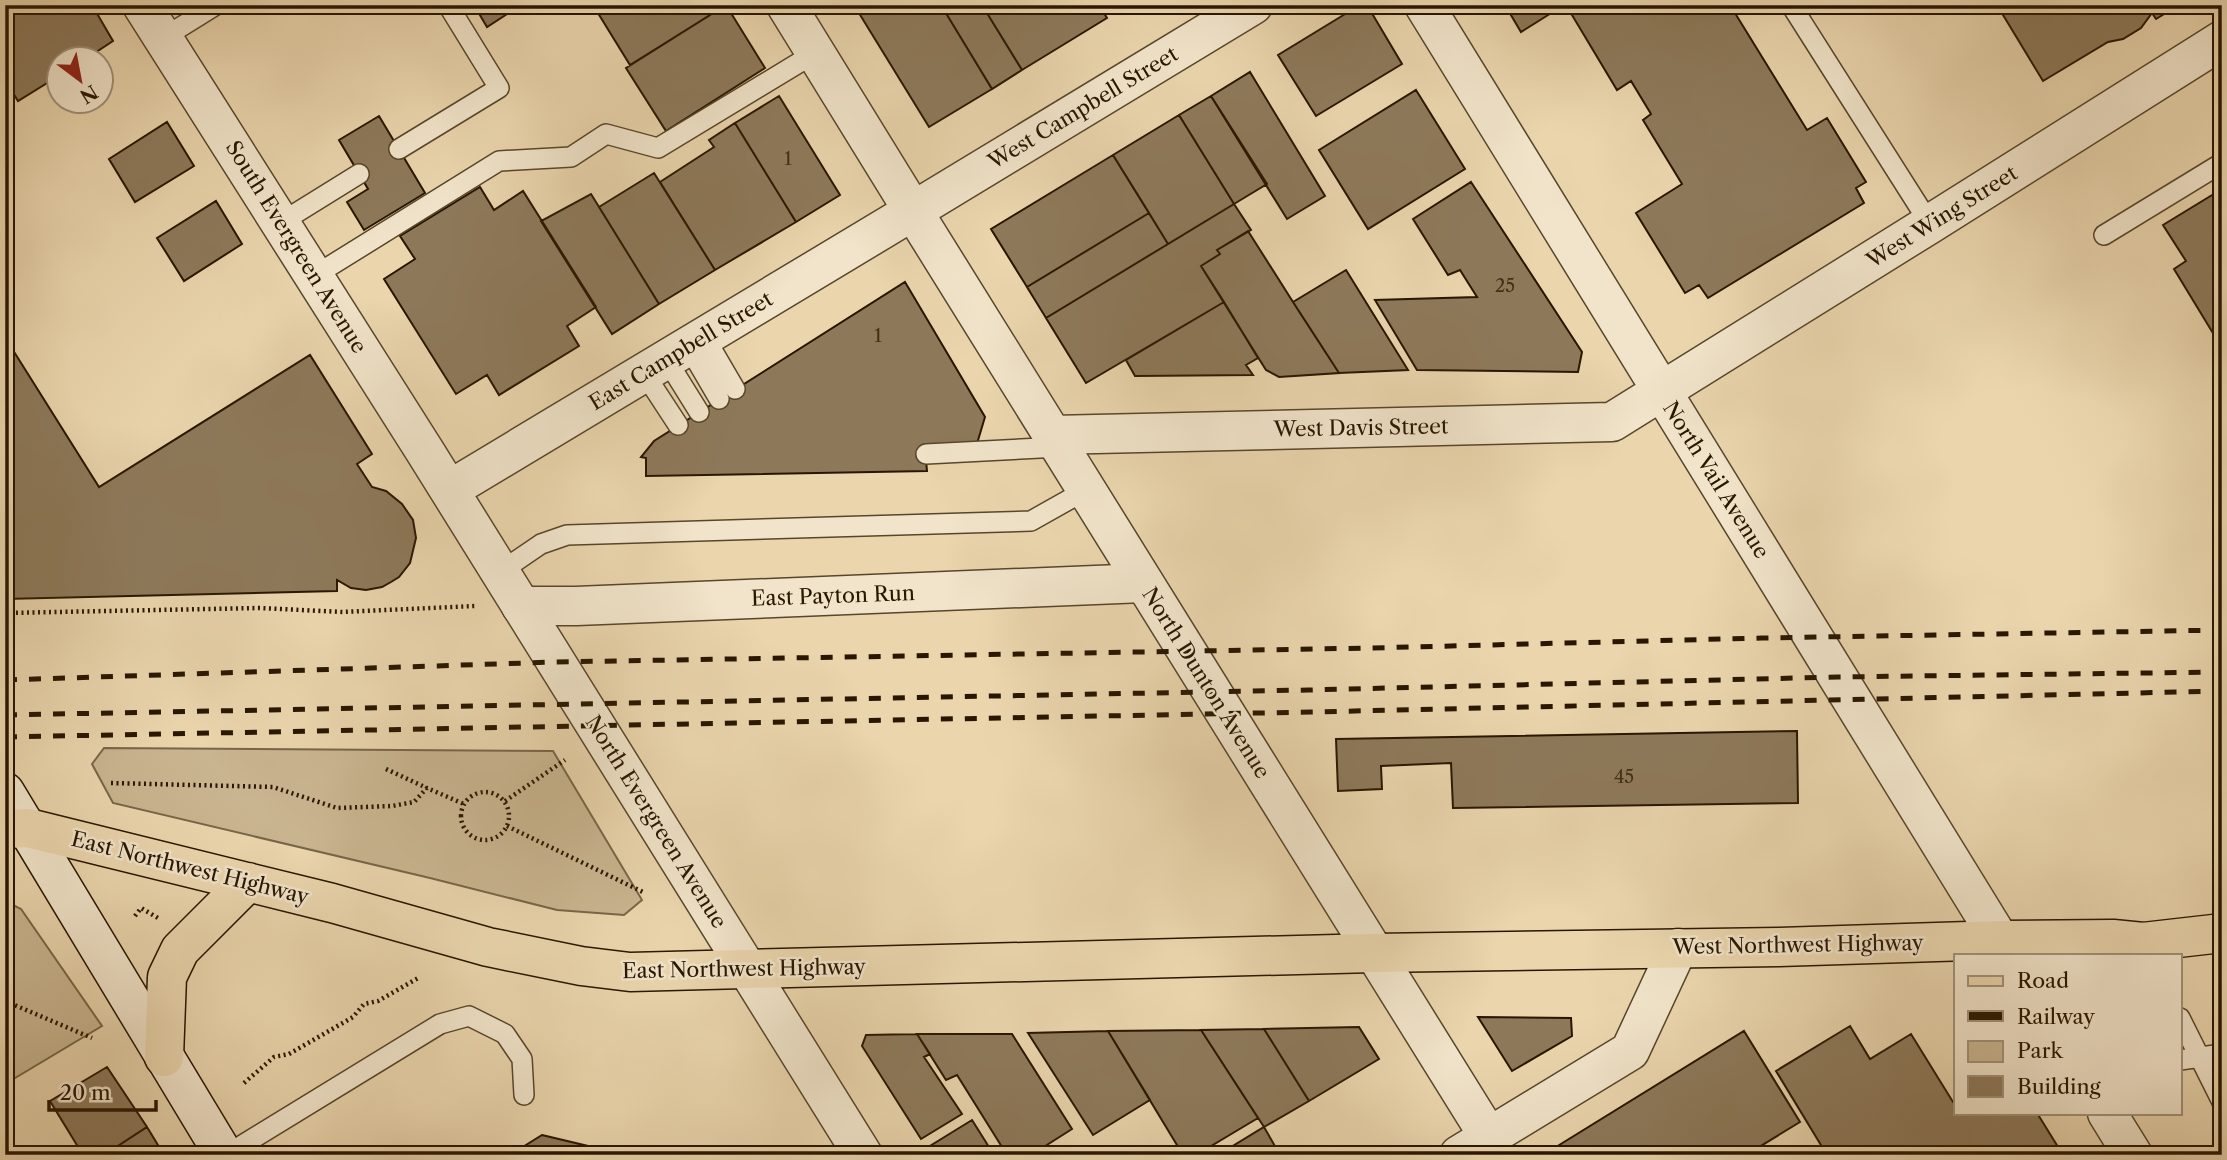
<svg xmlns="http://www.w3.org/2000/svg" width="2227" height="1160" viewBox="0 0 2227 1160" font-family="'Libre Caslon Text',serif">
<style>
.green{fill:#c9b590;stroke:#786648;stroke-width:2}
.building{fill:#8d795a;stroke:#281600;stroke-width:2}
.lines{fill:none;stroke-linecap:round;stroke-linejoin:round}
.service-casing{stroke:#58462b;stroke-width:22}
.minor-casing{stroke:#58462b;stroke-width:41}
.tertiary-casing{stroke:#58462b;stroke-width:41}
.secondary-casing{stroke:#281600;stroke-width:41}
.primary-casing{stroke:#281600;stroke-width:41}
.path{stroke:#281600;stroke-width:4.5;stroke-dasharray:2 3.5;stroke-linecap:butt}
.service{stroke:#f1e4ca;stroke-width:19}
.minor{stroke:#f1e4ca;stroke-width:38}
.tertiary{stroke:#f1e4ca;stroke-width:38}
.secondary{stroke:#f1e4ca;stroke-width:38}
.primary{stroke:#ead5ad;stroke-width:38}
.rail{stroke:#281600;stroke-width:5;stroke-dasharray:12 12;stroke-linecap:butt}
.labels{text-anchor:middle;stroke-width:5;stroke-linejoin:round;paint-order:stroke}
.number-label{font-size:18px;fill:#412f16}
.street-label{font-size:21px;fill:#281600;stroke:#f1e4ca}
</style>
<rect width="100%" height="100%" fill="#ead5ad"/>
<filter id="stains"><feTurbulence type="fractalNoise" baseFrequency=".00286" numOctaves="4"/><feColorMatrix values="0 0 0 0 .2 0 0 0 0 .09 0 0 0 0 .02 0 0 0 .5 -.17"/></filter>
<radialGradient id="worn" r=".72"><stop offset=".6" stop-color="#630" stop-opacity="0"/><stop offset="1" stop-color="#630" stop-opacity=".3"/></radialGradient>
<!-- green -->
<path class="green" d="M104,748L553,751L642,900L624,915L557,910L430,878L113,803L92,764Z
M5,901L21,909L102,1026L5,1084Z"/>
<!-- building -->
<path class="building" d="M5,5H92L113,41L84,60H60V75L18,101L5,80Z
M474,5H521L487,27Z
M593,5H726L630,65Z
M726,5L765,68L666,131L626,68Z
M854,5H941L992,89L929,127Z
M941,5H982L1022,70L992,89Z
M982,5H1099L1107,18L1022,70Z
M1360,5H1367L1402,64L1316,116L1278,55Z
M1505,5H1564L1521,32Z
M1566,5H1730L1807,130L1827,118L1866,182L1856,188L1864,203L1708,298L1699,285L1685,293L1636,213L1682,184L1643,120L1651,114L1631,81L1617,90Z
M1997,5H2179L2156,19L2152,13L2141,28L2123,39L2108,42L2043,81Z
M1250,72L1325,196L1287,219L1211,96Z
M1416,90L1465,169L1368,229L1319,150Z
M779,96L840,195L796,222L735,123Z
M1211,96L1267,184L1234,204L1179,115Z
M1179,115L1234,204L1168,244L1113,155Z
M379,116L425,193L364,230L347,202L368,189L339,140Z
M167,122L194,166L135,202L109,159Z
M735,123L796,222L715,270L660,182L714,147L709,140Z
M1113,155L1149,213L1027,287L991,229Z
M654,173L715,270L659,304L599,207Z
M1471,182L1582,352L1578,372L1417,370L1375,300L1477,297L1460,270L1448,275L1413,219Z
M480,187L494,210L523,191L596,307L567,326L579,346L499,395L487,375L456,394L384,279L415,259L400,236Z
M2222,189V348L2174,269L2186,261L2163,225Z
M591,194L659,304L612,334L541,221Z
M216,201L242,244L184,281L157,238Z
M1234,204L1251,230L1217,250L1220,254L1201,266L1224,302L1086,383L1046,318Z
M1149,213L1168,244L1046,318L1027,287Z
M1248,231L1293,302L1339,373L1279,377L1266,370L1201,266L1220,254L1217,250Z
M1346,270L1408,370L1339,373L1293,302Z
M905,282L985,417L976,447L925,448L927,471L646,476V458L641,457L654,441Z
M1224,302L1258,358L1246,365L1253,375L1135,376L1126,360Z
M11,347L99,487L310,355L372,454L357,464L372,487L386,491L402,504L413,520L416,538L410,563L399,577L391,582L382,587L366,590L351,588L337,580V591L5,599V351Z
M1797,731L1798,803L1453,808L1451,763L1381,766L1382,789L1338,791L1336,739Z
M1478,1017L1571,1018L1572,1036L1512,1071Z
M1850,1026L1870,1059L1911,1034L1953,1102H1956V1113H2037L2063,1155H1827L1776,1071Z
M1359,1027L1379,1059L1309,1101L1264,1029Z
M1264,1029L1309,1101L1264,1127L1201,1030Z
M1201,1030L1258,1118L1196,1155H1183L1108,1031Z
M1108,1031L1150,1100L1093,1135L1028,1033Z
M1744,1031L1800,1122L1746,1155H1561L1556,1147Z
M917,1034H1012L1072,1129L1031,1155H1007L957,1075L946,1080Z
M917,1034L930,1054L924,1057L962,1114L921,1139L862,1046L866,1035Z
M107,1067L147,1127L104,1155H83L50,1101Z
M972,1120L994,1155H929L925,1149Z
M147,1127L164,1155H104Z
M1264,1127L1280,1155H1218Z
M542,1135L626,1155H510Z"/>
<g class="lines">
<!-- service casing -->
<g class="service-casing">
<path id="service" d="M1791,5L1930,224
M163,38L216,5
M399,149L499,88L448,5
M280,223L359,174
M2104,235L2222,163
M314,276L499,161L571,157L606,134L658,148L815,53
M704,336L735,389
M688,346L719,399
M666,359L699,412
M644,373L678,425
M926,454L1060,447
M500,572L541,544L567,535L1031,521L1086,490
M2180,1018L2222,1102
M2180,1060L2222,1054
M226,1155L440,1024L469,1016L505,1034L522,1059L524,1095"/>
</g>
<!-- minor casing -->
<g class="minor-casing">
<path id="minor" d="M786,5L913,211L1253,5
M1424,5L2009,955
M1052,435L1612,422L1930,224L2222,40
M521,606H576L1144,583
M2107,1113L2133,1155
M1459,1155L1630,1051L1678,948"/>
</g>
<!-- tertiary casing -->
<g class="tertiary-casing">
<path id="tertiary" d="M142,5L426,453L863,1155
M449,490L913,211L1489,1137"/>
</g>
<!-- secondary casing -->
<g class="secondary-casing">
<path id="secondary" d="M5,792L224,1155"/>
</g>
<!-- primary casing -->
<g class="primary-casing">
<path id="primary" d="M5,829L28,828L332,903L488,947L581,966L630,972L1374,953L1779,947L2000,940L2113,939L2143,942L2222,933
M164,1057L167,977L180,950L248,882"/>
</g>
<!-- path -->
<path class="path" d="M5,613L259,608L343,612L475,606
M386,769L427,788
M111,783L273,787L337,808L392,806L414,802L427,788L464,804
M461 816a24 24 0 1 1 48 0a24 24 0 1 1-48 0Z
M505,801L565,760
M507,826L645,893
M135,916L141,908L158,918
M5,1001L92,1038
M244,1083L274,1057L289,1054L353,1017L364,1004L378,1001L420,977"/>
<!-- service -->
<use href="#service" class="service"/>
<!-- minor -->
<use href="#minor" class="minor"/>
<!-- tertiary -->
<use href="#tertiary" class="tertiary"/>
<!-- secondary -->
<use href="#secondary" class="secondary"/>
<!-- primary -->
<use href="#primary" class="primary"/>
<!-- rail -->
<path class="rail" d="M5,680L556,662L1372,648L1762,638L2222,630
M5,715L1308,690L1838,677L2222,672
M5,737L1311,712L2222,691"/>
</g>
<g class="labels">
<!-- number labels -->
<g class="number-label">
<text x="788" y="165">1</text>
<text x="1505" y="292">25</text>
<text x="878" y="342">1</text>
<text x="1624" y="783">45</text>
</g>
<!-- street labels -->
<g class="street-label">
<text transform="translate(1083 108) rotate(-31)" y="7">West Campbell Street</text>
<text transform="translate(1942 217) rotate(-32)" y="7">West Wing Street</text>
<text transform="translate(296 247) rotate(58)" y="7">South Evergreen Avenue</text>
<text transform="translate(681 351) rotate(-31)" y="7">East Campbell Street</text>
<text transform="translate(1361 428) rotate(-1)" y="7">West Davis Street</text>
<text transform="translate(1716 480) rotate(58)" y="7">North Vail Avenue</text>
<text transform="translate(833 596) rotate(-2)" y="7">East Payton Run</text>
<text transform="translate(1206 683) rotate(58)" y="7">North Dunton Avenue</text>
<text transform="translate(656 822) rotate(58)" y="7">North Evergreen Avenue</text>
<text transform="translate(190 868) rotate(14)" y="7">East Northwest Highway</text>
<text transform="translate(1798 945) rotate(-1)" y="7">West Northwest Highway</text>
<text transform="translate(744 969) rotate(-1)" y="7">East Northwest Highway</text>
</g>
</g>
<!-- margin -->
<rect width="2227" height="1160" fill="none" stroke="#ead5ad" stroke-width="28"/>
<rect x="7" y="7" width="2213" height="1146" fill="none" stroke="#281600" stroke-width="3.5"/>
<rect x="14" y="14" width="2199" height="1132" fill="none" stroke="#281600" stroke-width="2"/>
<!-- legend -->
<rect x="1954" y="954" width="228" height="161" fill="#f1e4ca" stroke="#a19279" stroke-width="2"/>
<rect x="1968" y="976" width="35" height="10" fill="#ead5ad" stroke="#a19279" stroke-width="2"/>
<text x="2017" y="988" font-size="21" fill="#281600">Road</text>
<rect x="1968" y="1011" width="35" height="10" fill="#281600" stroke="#a19279" stroke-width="2"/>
<text x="2017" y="1024" font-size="21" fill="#281600">Railway</text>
<rect x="1968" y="1041" width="35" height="21" fill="#c9b590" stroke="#a19279" stroke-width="2"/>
<text x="2017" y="1058" font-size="21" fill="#281600">Park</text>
<rect x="1968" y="1076" width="35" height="21" fill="#8d795a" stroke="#a19279" stroke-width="2"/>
<text x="2017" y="1094" font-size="21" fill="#281600">Building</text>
<!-- north arrow -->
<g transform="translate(80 80) rotate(148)"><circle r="33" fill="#f1e4ca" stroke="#a19279" stroke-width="2"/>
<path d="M0-5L12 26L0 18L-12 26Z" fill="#8f2418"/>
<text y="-10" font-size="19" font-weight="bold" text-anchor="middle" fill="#281600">N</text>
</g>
<!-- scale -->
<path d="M49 1100v10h107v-10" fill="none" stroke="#281600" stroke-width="3.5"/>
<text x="60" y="1100" font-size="21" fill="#281600" stroke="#f1e4ca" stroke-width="5" paint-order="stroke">20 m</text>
<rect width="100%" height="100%" filter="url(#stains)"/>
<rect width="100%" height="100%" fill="url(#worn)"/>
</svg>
